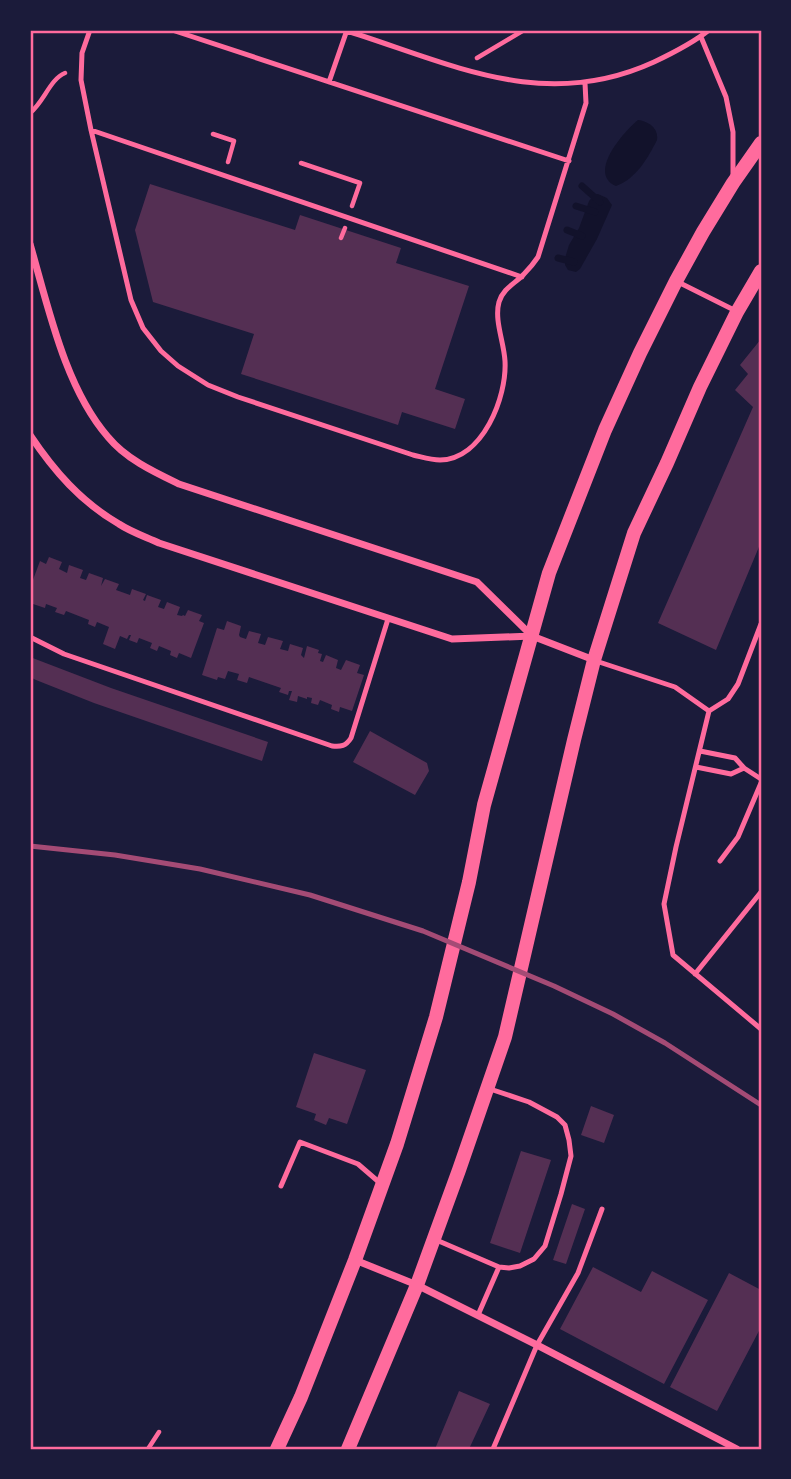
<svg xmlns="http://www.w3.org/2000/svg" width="791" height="1479" viewBox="0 0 791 1479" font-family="'Open Sans',sans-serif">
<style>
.water{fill:#12122b}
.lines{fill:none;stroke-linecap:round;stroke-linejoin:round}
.stream{stroke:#12122b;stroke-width:7}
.building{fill:#542f53}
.path{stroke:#ff6b9d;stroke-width:4.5}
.service{stroke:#ff6b9d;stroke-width:5}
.minor{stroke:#ff6b9d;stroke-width:7}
.secondary{stroke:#ff6b9d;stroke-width:14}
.rail{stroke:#a44b75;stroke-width:5}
.neatline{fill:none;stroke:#ff6b9d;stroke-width:2.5}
</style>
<rect width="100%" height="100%" fill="#1b1b3a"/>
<!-- water -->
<path class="water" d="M638,120C648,121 659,128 657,140C648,158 636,179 616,186C587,174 623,132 638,120Z
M598,194L607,198L612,205L597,239L580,269L576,272L568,270L565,265V258L569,245L579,228L589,201L594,195Z"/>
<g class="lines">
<!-- stream -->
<path class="stream" d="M582,186L600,202
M576,206L595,212
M567,230L582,236
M558,258L574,262"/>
</g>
<!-- building -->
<path class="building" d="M150,184L295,230L300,215L401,248L396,263L469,286L435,389L465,399L455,429L402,412L398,425L241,374L254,334L153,302L135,230Z
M761,339V542L716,650L658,623L753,407L735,390L748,374L740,365Z
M49,557L62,562L59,569L67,573L69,565L83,570L80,578L86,580L89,573L103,578L101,586L105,579L119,584L116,590L130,595L132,589L146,594L143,600L145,601L147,595L161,600L158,607L164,609L167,602L180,607L177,615L182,616L183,615L185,616L188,610L202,615L199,621L204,623L191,658L179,653L177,658L170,655L171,651L159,646L157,651L150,648L152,643L139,638L137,643L129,640L131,635H129L127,639L120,636L115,649L103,644L109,627L97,622L95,627L88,624L89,620L66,611L64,615L55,612L57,608L46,604L45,608L30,603V588L40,561L46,564Z
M227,621L241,626L239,635L240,637L246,639L249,631L261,634L258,643L265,645L268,637L283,641L280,649L288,651L290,644L303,648L301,655L304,658L307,646L319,650L318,653L322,654L320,661L323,662L326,655L338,660L336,668L341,670L346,660L360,665L357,673L364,675L352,711L340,707L339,712L331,709L332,705L320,700L318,705L311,703L312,698L307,697V699L298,696L297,702L289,700L292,691H289L288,695L279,692L281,688L249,677L247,683L237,680L239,674L228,671L225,679L218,677L217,680L202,675L217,628L224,630Z
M30,657L111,688L268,742L262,761L94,703L36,680L30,677Z
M370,731L427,763L429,771L415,795L353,762Z
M314,1053L366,1070L347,1124L329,1118L326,1125L314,1120L316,1114L296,1107Z
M591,1106L614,1115L604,1143L581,1135Z
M521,1151L551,1160L520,1253L490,1243Z
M572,1204L585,1209L566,1264L553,1260Z
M593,1267L641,1292L652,1271L708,1300L664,1384L560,1329Z
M729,1273L761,1290V1327L717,1411L670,1387Z
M459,1391L490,1404L489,1406L469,1449H435Z"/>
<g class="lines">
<!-- path -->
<path class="path" d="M477,58L524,30
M30,113C44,102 50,79 65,73
M213,134L234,141L228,162
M301,163L360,183L352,206
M341,238L345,228
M148,1449L159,1432"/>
<!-- service -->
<path class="service" d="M90,30L82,53L81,80L91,130L131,300L143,328L161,351L178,366L208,385L238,397L413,455C422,457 431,460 440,460C483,459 507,397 505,361C504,342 494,320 499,302C503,288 516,283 524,274C529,269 534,263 538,257L586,103L585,83
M172,30L569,161
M344,30C450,63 543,113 654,62C673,53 693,43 709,30
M701,37L726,97L733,132V175
M329,82L347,30
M91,130L522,277
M676,281L736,311
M30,637L64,654L332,746C341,747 346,746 351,738L388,619
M596,661L675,687L709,711L676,847L664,904L673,955L761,1029
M709,711L728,699L738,684L761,624
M696,767L731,774L744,768L735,758L700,751
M744,768L761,779
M720,861L738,837L761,783
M695,974L761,892
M281,1186L300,1142L358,1164L380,1183
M434,1239L499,1267
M478,1315L499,1267L509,1268L520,1266L534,1259L545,1246L561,1194L571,1156L569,1140L565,1125L557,1117L529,1102L487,1088
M493,1449L537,1345L578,1273L602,1209"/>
<!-- minor -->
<path class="minor" d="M30,244C48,306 65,388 108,437C126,459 154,472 179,484L477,582L532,636
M30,435C54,471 81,502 119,524C131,532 146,537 159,543L452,639L532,636L594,660
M355,1260L417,1285L537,1345L737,1449"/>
<!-- secondary -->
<path class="secondary" d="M277,1449L301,1397L355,1260L397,1144L436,1017L469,882L484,805L549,573L605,430L640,353L676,281L703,232L733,183L761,143
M348,1449L417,1285L459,1170L505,1037L574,740L594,660L634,533L667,463L700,387L737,312L761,271"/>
<!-- rail -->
<path class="rail" d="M30,846L115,855L200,869L310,895L423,931L554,986L613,1014L665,1043L761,1105"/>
</g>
<!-- border -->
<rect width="791" height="1479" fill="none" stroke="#1b1b3a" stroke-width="63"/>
<rect x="32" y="32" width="728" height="1416" class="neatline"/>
</svg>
